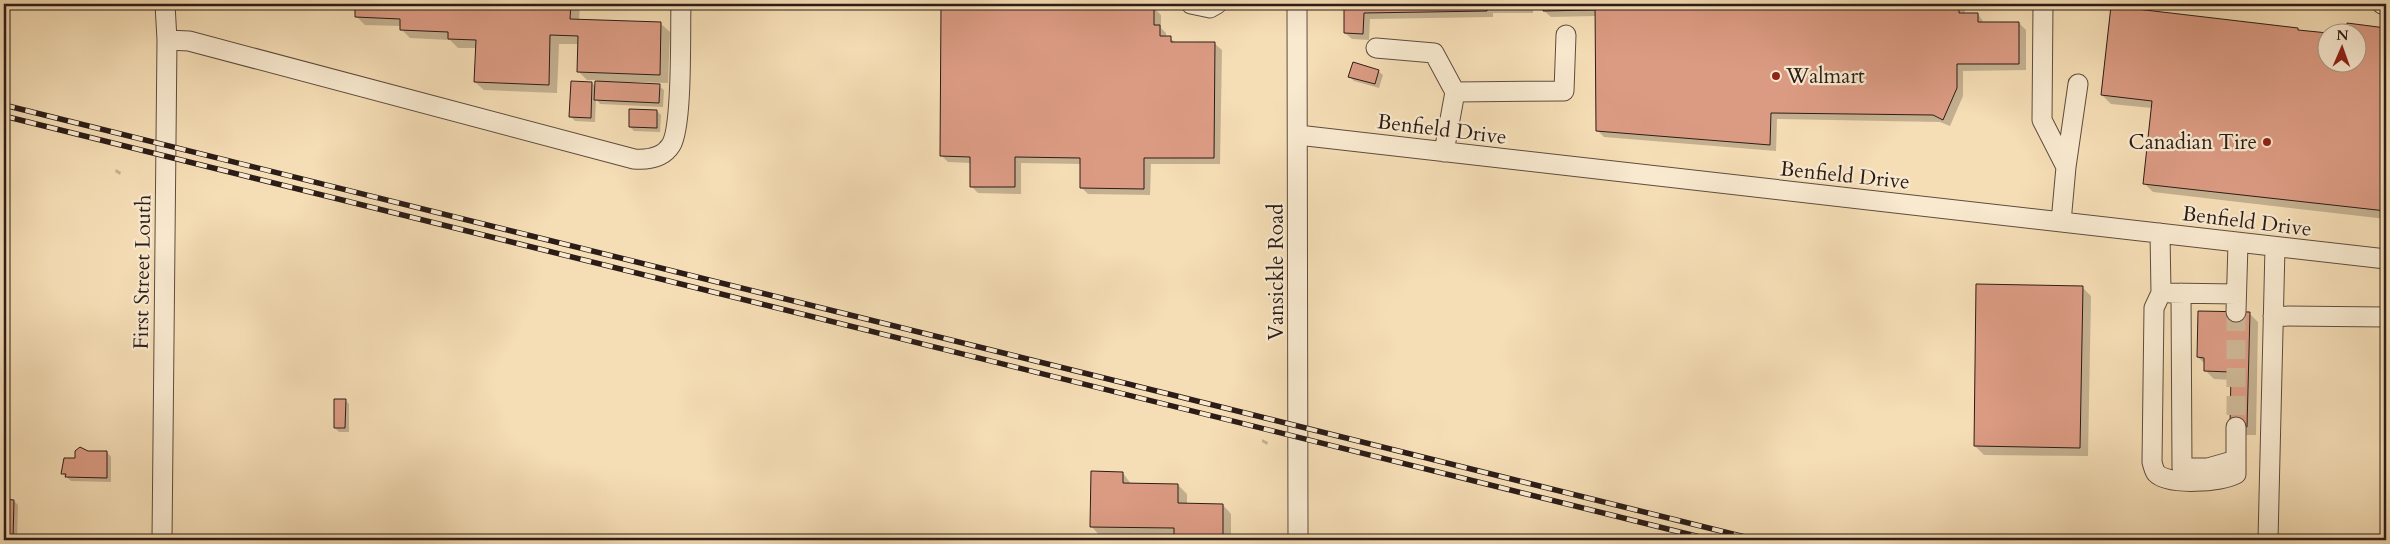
<svg xmlns="http://www.w3.org/2000/svg" width="2390" height="544" viewBox="0 0 2390 544" font-family="Cardo,serif">
<style>
.shadow{fill:#0003}
.building{fill:#db9b83;stroke:#2c1c17}
.lines{fill:none;stroke-linecap:round;stroke-linejoin:round}
.minor-tunnel{stroke:#cdb695;stroke-width:19;stroke-dasharray:19 9;stroke-linecap:butt}
.minor-casing{stroke:#5e4c3e;stroke-width:21}
.minor{stroke:#f8e9cf;stroke-width:19}
.rail-casing{stroke:#2c1c17;stroke-width:5.5}
.rail{stroke:#f8e9cf;stroke-width:4;stroke-dasharray:11;stroke-linecap:butt}
.poi-dot{fill:#8f2418;stroke:#f8e9cf;stroke-width:2}
.labels{text-anchor:middle;stroke-width:4.5;stroke-linejoin:round;paint-order:stroke}
.poi-label{font-size:21px;fill:#2c1c17;stroke:#f8e9cf;text-anchor:start}
.street-label{font-size:21px;fill:#2c1c17;stroke:#f8e9cf}
</style>
<rect width="100%" height="100%" fill="#f5ddb5"/>
<filter id="stains"><feTurbulence type="fractalNoise" baseFrequency=".004" numOctaves="4"/><feColorMatrix values="0 0 0 0 .2 0 0 0 0 .09 0 0 0 0 .02 0 0 0 .5 -.17"/></filter>
<radialGradient id="worn" r=".72"><stop offset=".6" stop-color="#630" stop-opacity="0"/><stop offset="1" stop-color="#630" stop-opacity=".3"/></radialGradient>
<!-- shadow -->
<path class="shadow" d="M356,4H580L579,21L661,24L670,32L668,83L632,82V84L659,86L664,90L663,107L600,104L596,99L595,122L575,121L571,117L592,83L596,87L597,80H587L578,71L579,44H559L557,93L484,90L475,82L477,48H458L450,40L410,38L401,29V26L365,25L356,16Z
M1345,4H1533V13H1493V17L1370,19L1369,40L1352,39L1345,33Z
M1544,4H1965V14H1978L1984,23H2019L2026,30V70L1963,71V96L1950,126L1940,122L1777,119L1776,151L1604,137L1597,130L1596,16L1551,17L1544,11Z
M1154,8L1161,15V28L1166,33V38H1170L1176,43L1215,44L1222,50L1220,164H1151L1150,195L1088,194L1081,187L1082,164L1021,163V194L978,193L971,186V163L948,162L941,155Z
M2348,25L2386,29V219L2153,192L2144,183L2152,108L2111,104L2102,95L2328,62H2358V32H2347Z
M1378,71L1383,75L1379,88L1354,81L1350,77Z
M657,111L661,115L660,132L634,131L630,127Z
M116,169L121,172L120,175L115,172Z
M2082,287L2091,296L2088,456L1984,455L1975,446Z
M2249,313L2258,322L2256,435H2240L2232,380L2214,379L2205,370V364L2198,357Z
M345,400L349,404V432H339L335,428Z
M1262,439L1268,442L1267,445L1262,442Z
M88,452H107L111,457V482L71,481L62,473Z
M1123,473L1131,484L1178,485L1187,494V504L1223,505L1231,514V540H1176L1175,536H1100L1092,527Z
M5,501H14L18,505L17,540H4Z"/>
<!-- building -->
<path class="building" d="M355,4H571L570,19L661,22L660,75L577,72L578,36L550,35L549,85L474,82L476,40L448,39V32L400,30V19L355,17Z
M1344,4H1527V7H1487V11L1364,13L1363,34L1344,33Z
M1543,4H1595V10L1543,11Z
M1595,4H1959V13H1978V22H2019V64H1957V88L1943,120L1933,115L1771,113L1770,145L1596,131Z
M941,5L1154,7V25H1160V36H1171V42H1215L1214,158H1144V189L1080,188V158L1015,157V187H970V157L940,156Z
M2111,6L2298,28V30L2328,33V62H2358V32H2346L2347,23L2386,28V211L2143,184L2152,101L2101,95Z
M1353,62L1379,70L1375,84L1348,77Z
M571,81L592,82L591,118L569,117Z
M595,81L660,84L659,103L594,100Z
M629,109L657,110V128L629,127Z
M1976,284L2083,286L2080,448L1974,446Z
M2198,311L2250,312L2247,427H2230L2231,372L2204,371V358L2197,357Z
M334,399H346L345,428H334Z
M80,447L88,451H107V478L65,477L66,474H61L64,458H75V451Z
M1091,471L1123,472V483L1178,484V503L1223,504V540H1174V528L1090,527Z
M4,499L14,500L13,540H4Z"/>
<g class="lines">
<!-- minor-tunnel -->
<path class="minor-tunnel" d="M2236,312V427"/>
<!-- minor casing -->
<g class="minor-casing">
<path id="minor" d="M1191,4L1210,8L1217,4
M1297,4L1298,540
M2043,4L2042,120L2066,167L2061,222
M2382,4H2386
M167,40L189,41L634,159C648,160 663,158 671,145C683,126 680,30 681,4
M1376,48L1434,53L1455,92
M1298,135L2386,259
M1444,152L1455,92L1564,91L1566,35
M2066,167L2078,84
M2160,233L2161,293L2154,308L2152,462C2153,466 2154,470 2156,473C2168,486 2222,482 2236,474V427
M2170,293L2236,294
M2181,293L2182,468H2208L2236,460
M2236,312L2238,243
M2273,316L2386,317
M162,540L167,40L165,4
M2268,540L2275,247"/>
</g>
<!-- minor -->
<use href="#minor" class="minor"/>
<!-- rail casing -->
<g class="rail-casing">
<path id="rail" d="M4,105L1757,540
M4,116L1712,540"/>
</g>
<!-- rail -->
<use href="#rail" class="rail"/>
</g>
<!-- markers -->
<g class="poi-dot">
<circle cx="1776" cy="76" r="5"/>
<circle cx="2267" cy="142" r="5"/>
</g>
<g class="labels">
<!-- poi labels -->
<g class="poi-label">
<text x="1786" y="83">Walmart</text>
<text x="2257" y="149" text-anchor="end">Canadian Tire</text>
</g>
<!-- street labels -->
<g class="street-label">
<text transform="translate(1442 129) rotate(7)" y="7">Benfield Drive</text>
<text transform="translate(1845 175) rotate(6)" y="7">Benfield Drive</text>
<text transform="translate(2247 221) rotate(7)" y="7">Benfield Drive</text>
<text transform="translate(142 272) rotate(-89)" y="7">First Street Louth</text>
<text transform="translate(1276 272) rotate(-90)" y="7">Vansickle Road</text>
</g>
</g>
<!-- margin -->
<rect width="2390" height="544" fill="none" stroke="#f5ddb5" stroke-width="20"/>
<rect x="5" y="5" width="2380" height="534" fill="none" stroke="#2c1c17" stroke-width="2.5"/>
<rect x="10" y="10" width="2370" height="524" fill="none" stroke="#2c1c17"/>
<!-- north arrow -->
<g transform="translate(2342 48) rotate(2)"><circle r="24" fill="#f8e9cf" stroke="#a69785"/>
<path d="M0-4L9 19L0 12L-9 19Z" fill="#8f2418"/>
<text y="-8" font-size="14" font-weight="bold" text-anchor="middle" fill="#2c1c17">N</text>
</g>
<rect width="100%" height="100%" filter="url(#stains)"/>
<rect width="100%" height="100%" fill="url(#worn)"/>
</svg>
